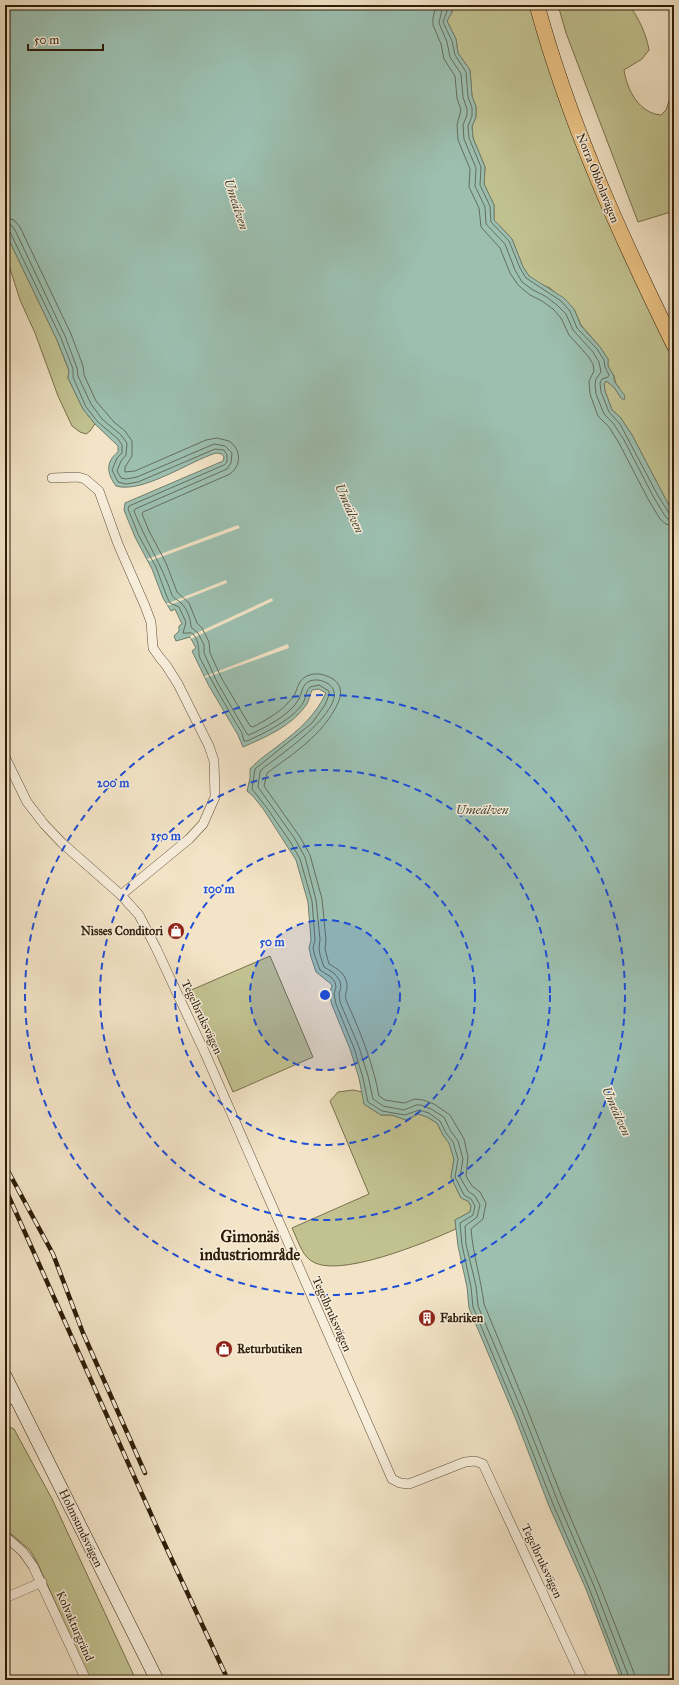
<svg xmlns="http://www.w3.org/2000/svg" width="679" height="1685" viewBox="0 0 679 1685" font-family="'IM FELL Great Primer',serif">
<style>
.green{fill:#c2c291;stroke:#78704c}
.water{fill:#9cbfb0;stroke:#707e6d}
.pier{fill:#f3e4c7}
.lines{fill:none;stroke-linecap:round;stroke-linejoin:round}
.shore{stroke:#656e5c;stroke-width:1}
.minor-casing{stroke:#5f4f38;stroke-width:10}
.secondary-casing{stroke:#2e1d08;stroke-width:14}
.trunk-casing{stroke:#2e1d08;stroke-width:16}
.minor{stroke:#f7eddb;stroke-width:9}
.secondary{stroke:#f7eddb;stroke-width:13}
.trunk{stroke:#eac284;stroke-width:15}
.rail-casing{stroke:#2e1d08;stroke-width:4.5}
.rail{stroke:#f7eddb;stroke-width:3;stroke-dasharray:9;stroke-linecap:butt}
.ring{fill:none;stroke:#1d4ed8;stroke-width:2;stroke-dasharray:7 5}
.labels{text-anchor:middle;stroke-width:3;stroke-linejoin:round;paint-order:stroke}
.street-label{font-size:12px;fill:#2e1d08;stroke:#f7eddb}
.poi-label{font-size:12px;font-weight:bold;fill:#2e1d08;stroke:#f7eddb;text-anchor:start}
.water-label{font-size:13px;font-style:italic;fill:#4f4e3a;stroke:#f7eddb}
.district-label{font-size:16px;font-weight:bold;fill:#2e1d08;stroke:#f7eddb}
.centre{fill:#1d4ed8;stroke:#f7eddb;stroke-width:2}
.ring-label{font-size:12px;text-anchor:middle;font-weight:bold;fill:#1d4ed8;stroke:#f7eddb;stroke-width:3;stroke-linejoin:round;paint-order:stroke}
</style>
<rect width="100%" height="100%" fill="#f3e4c7"/>
<filter id="stains"><feTurbulence type="fractalNoise" baseFrequency=".005" numOctaves="4"/><feColorMatrix values="0 0 0 0 .2 0 0 0 0 .09 0 0 0 0 .02 0 0 0 .5 -.17"/></filter>
<radialGradient id="worn" r=".72"><stop offset=".6" stop-color="#630" stop-opacity="0"/><stop offset="1" stop-color="#630" stop-opacity=".3"/></radialGradient>
<!-- green -->
<path class="green" d="M451,5H537L543,27L674,345V515L632,435L620,417L612,410L605,391L604,384L606,381L614,387L621,398L619,387L616,384L614,376L608,366V359L600,347L581,325L574,309L550,288L538,283L529,276L523,267L512,239L494,220V205L484,184L485,167L473,138L472,126L476,117V107L472,96L470,70L458,53L456,39L447,21L452,12Z
M558,5H629C638,16 647,36 649,50L642,59L624,70C627,90 639,113 661,115L666,110L672,93H674V211L638,222L566,33Z
M5,227L9,240L57,340L69,371L68,378L83,409L95,424L90,431L86,434L80,432L72,426L58,396L35,333L20,300L5,253Z
M270,956L313,1057L233,1092L189,991Z
M353,1090L363,1092L364,1104L381,1115H392L406,1120L418,1114L427,1117L437,1123L443,1135L449,1143L454,1159L451,1177L461,1198L468,1201L471,1206L470,1212L455,1220L456,1229C429,1241 335,1281 310,1260C301,1253 297,1238 292,1228L369,1194L330,1101L338,1092Z
M5,1425L14,1429L52,1499L136,1680H90L38,1564L30,1550L5,1529Z"/>
<!-- water -->
<path class="water" d="M5,5H451L452,12L447,21L456,39L458,53L470,70L472,96L476,107V117L472,126L473,138L485,167L484,184L494,205V220L512,239L523,267L529,276L564,298L574,309L581,326L600,347L608,359V366L614,376V381L625,396L624,400L621,398L614,387L606,381L604,384L605,391L612,410L620,417L632,435L674,515V1680H621L586,1589L549,1506L515,1417L469,1308L467,1287L458,1246L455,1220L470,1212L471,1206L468,1201L461,1198L451,1177L454,1159L449,1143L443,1135L437,1123L427,1117L418,1114L406,1120L392,1115H381L364,1104L359,1078L350,1049L332,1005L329,994L332,986L331,984L316,972L311,957L309,948L311,940L308,902L296,860L264,810L253,796L247,791L250,778V769C259,759 269,753 279,745C299,730 315,716 326,693L319,689L312,690C310,694 309,700 307,704C292,726 266,737 243,747L238,735L209,686L192,651L196,648L190,637L176,641L174,636L179,631V626L182,624L175,609L171,611L163,598L152,569L135,537L124,510L125,503L223,461L224,457L222,454L216,453C190,461 142,494 116,486C107,474 105,462 118,452V446L95,424L83,409L68,378L69,370L57,340L9,240L5,227Z"/>
<!-- pier -->
<path class="pier" d="M238,525L240,528L150,561L147,559Z
M226,580L227,583L170,605H167L166,604Z
M272,598L273,601L191,639L190,636Z
M288,644L289,648L205,678V676L208,675Z"/>
<g class="lines">
<!-- shore -->
<path class="shore" d="M436,5L433,18V25L441,44L444,59L455,76L457,98L461,110L457,125L458,140L470,169L469,187L479,208L481,227L500,248L510,273L518,285L530,295L542,301L553,309L561,318L569,335L588,356L593,364L594,371L589,381L590,394L598,416L609,427L619,443L648,499L660,519L666,524L674,526
M443,5L439,23L447,42L450,57L461,74L463,97L467,109V115L463,125L464,139L476,168L475,186L485,207L486,224L505,244L515,270L522,282L533,290L545,296L557,305L566,314L573,330L593,352L599,362L601,372L596,379L595,385L596,394L604,414L613,423L624,440L653,496L665,516L668,519L674,520
M448,5L447,11L443,22L452,41L455,55L466,72L468,97L472,108V116L468,126L469,138L481,167L480,185L490,206L491,222L509,241L520,268L526,278L561,301L570,311L577,328L597,349L604,360L605,367L609,375L608,377L602,379L600,383L601,392L609,412L620,424L657,494L669,513L674,515
M5,218L14,220L20,227L71,334L83,366L84,375L96,401L114,422L125,431L132,441V456L125,467V472L135,471L206,440L217,438L229,441C241,449 242,465 230,474L143,512L142,514L149,531L166,563L177,592L189,603L197,623L202,628L209,642L210,653L222,679L250,726L253,727C264,721 277,714 286,705C288,702 292,699 294,696C298,688 298,680 307,676C316,672 324,674 333,679C342,685 342,694 338,703C323,735 294,753 267,773L264,786L300,837L310,855L322,899L326,940L325,949L329,964C338,969 348,975 347,988C346,993 345,995 346,1000C360,1031 373,1063 379,1096L385,1100L404,1103L415,1099L423,1100L434,1104L450,1115L464,1139L468,1157L466,1176L472,1186L480,1192L486,1203L483,1219L471,1229C473,1255 481,1279 484,1304L528,1411L563,1500L599,1584L634,1673L636,1680
M5,224L11,225L15,230L65,336L77,368L78,376L91,404L102,419L121,435L127,443L126,455L121,461L117,471L121,478L126,479L137,477L214,444L225,446L232,453L231,463L227,469L135,509L134,511C145,540 162,565 172,595C175,600 177,599 181,603C187,608 191,620 191,627L198,633L204,645V653L217,682L247,734L249,735C266,727 289,716 299,699C302,693 302,684 310,681C316,679 321,680 327,683C359,702 276,758 262,769L260,772L258,787L295,839L305,857L316,900L320,939L319,948L320,955L324,967L334,973L340,981L341,987L339,994L340,1002L359,1047L368,1076L373,1099L383,1106L404,1110L416,1105H421L431,1109L444,1117L450,1130L458,1141L463,1159L460,1177L468,1191L475,1196L480,1205L477,1217L465,1226L466,1244L476,1286L478,1306L523,1413L558,1502L594,1586L630,1680
M5,229L10,232L61,338L73,369V377L86,407L98,422L118,439L122,445V453L117,458L112,470L118,482L126,484L138,482L215,449L224,450L227,455V462L224,465L129,506L128,509L139,536L156,567L167,597L170,603L179,607L186,622L183,633C187,634 191,631 194,635C201,645 197,650 200,658C213,684 227,708 242,733L244,741H247C264,733 295,719 304,701C306,696 306,691 310,687L319,685L329,691V695L325,705L312,723L255,769L252,789L267,808L291,843L300,859L312,901L315,940L313,948L315,956L320,970L331,977L335,982L336,987L334,994L336,1004L354,1048L363,1078L368,1102L382,1111L405,1115L419,1110L429,1113L440,1121L446,1133L453,1142L458,1159L455,1177L464,1195L471,1199L475,1206L473,1215L460,1223L462,1245L471,1287L473,1307L518,1415L553,1504L589,1588L624,1680"/>
<!-- minor casing -->
<g class="minor-casing">
<path id="minor" d="M52,478L78,477L85,479L99,491L118,544L145,606L151,622L153,648L160,658L166,665L178,684L209,746L214,761L215,797L203,824L189,839L121,895
M5,757L27,802L44,824L62,843L121,895L139,915L156,948L205,1053L392,1479L400,1483L409,1484L465,1462L475,1461L483,1464L583,1680
M5,1402L15,1397
M5,1536L23,1552L33,1566L86,1680
M5,1598L42,1582"/>
</g>
<!-- secondary casing -->
<g class="secondary-casing">
<path id="secondary" d="M5,1376L157,1680"/>
</g>
<!-- trunk casing -->
<g class="trunk-casing">
<path id="trunk" d="M537,5C569,123 620,235 674,345"/>
</g>
<!-- minor -->
<use href="#minor" class="minor"/>
<!-- secondary -->
<use href="#secondary" class="secondary"/>
<!-- trunk -->
<use href="#trunk" class="trunk"/>
<!-- rail casing -->
<g class="rail-casing">
<path id="rail" d="M8,1171L53,1254L83,1333L145,1473
M5,1188L159,1532L228,1680"/>
</g>
<!-- rail -->
<use href="#rail" class="rail"/>
</g>
<!-- distance rings -->
<circle cx="325" cy="995" r="75" fill="#1d4ed8" fill-opacity=".12"/>
<g class="ring">
<circle cx="325" cy="995" r="75"/>
<circle cx="325" cy="995" r="150"/>
<circle cx="325" cy="995" r="225"/>
<circle cx="325" cy="995" r="300"/>
</g>
<!-- icons -->
<defs>
<g id="shop-disc" transform="scale(0.9)"><circle r="9.5" fill="#8f2418" stroke="#f7eddb"/><path d="M-5-2.5h2.3a2.7 3.5 0 0 1 5.4 0H5L5.5 6h-11ZM-1.5-2.5h3a1.5 2.3 0 0 0-3 0Z" fill="#fff"/></g>
<g id="building-disc" transform="scale(0.9)"><circle r="9.5" fill="#8f2418" stroke="#f7eddb"/><path d="M-4-6H4V6H1V3H-1V6H-4ZM-2.5-4.3h1.7v1.8h-1.7ZM.8-4.3h1.7v1.8H.8ZM-2.5-1h1.7V.8h-1.7ZM.8-1h1.7V.8H.8Z" fill="#fff"/></g>
</defs>
<g fill-rule="evenodd">
<use href="#shop-disc" x="176" y="931"/>
<use href="#building-disc" x="427" y="1318"/>
<use href="#shop-disc" x="224" y="1349"/>
</g>
<g class="labels">
<!-- street labels -->
<g class="street-label">
<text transform="translate(598 178) rotate(68)" y="4">Norra Obbolavägen</text>
<text transform="translate(202 1017) rotate(65)" y="4">Tegelbruksvägen</text>
<text transform="translate(332 1314) rotate(66)" y="4">Tegelbruksvägen</text>
<text transform="translate(81 1528) rotate(64)" y="4">Holmsundsvägen</text>
<text transform="translate(542 1561) rotate(65)" y="4">Tegelbruksvägen</text>
<text transform="translate(75 1626) rotate(66)" y="4">Kolvaktargränd</text>
</g>
<!-- poi labels -->
<g class="poi-label">
<text x="163" y="935" text-anchor="end">Nisses Conditori</text>
<text x="440" y="1322">Fabriken</text>
<text x="237" y="1353">Returbutiken</text>
</g>
<!-- water labels -->
<g class="water-label">
<text transform="translate(237 204) rotate(72)" y="5">Umeälven</text>
<text transform="translate(350 508) rotate(66)" y="5">Umeälven</text>
<text x="482" y="814">Umeälven</text>
<text transform="translate(617 1111) rotate(66)" y="5">Umeälven</text>
</g>
<!-- district labels -->
<g class="district-label">
<text x="250" y="1242">Gimonäs<tspan x="250" dy="18">industriområde</tspan></text>
</g>
</g>
<circle cx="325" cy="995" r="6" class="centre"/>
<g class="ring-label">
<text x="113" y="787">200 m</text>
<text x="166" y="840">150 m</text>
<text x="219" y="893">100 m</text>
<text x="272" y="946">50 m</text>
</g>
<!-- margin -->
<rect width="679" height="1685" fill="none" stroke="#f3e4c7" stroke-width="20"/>
<rect x="6" y="6" width="667" height="1673" fill="none" stroke="#2e1d08" stroke-width="2"/>
<rect x="10" y="10" width="659" height="1665" fill="none" stroke="#2e1d08"/>
<!-- scale -->
<path d="M28 44v6h75v-6" fill="none" stroke="#2e1d08" stroke-width="2"/>
<text x="34" y="44" font-size="12" fill="#2e1d08" stroke="#f7eddb" stroke-width="3" paint-order="stroke">50 m</text>
<rect width="100%" height="100%" filter="url(#stains)"/>
<rect width="100%" height="100%" fill="url(#worn)"/>
</svg>
